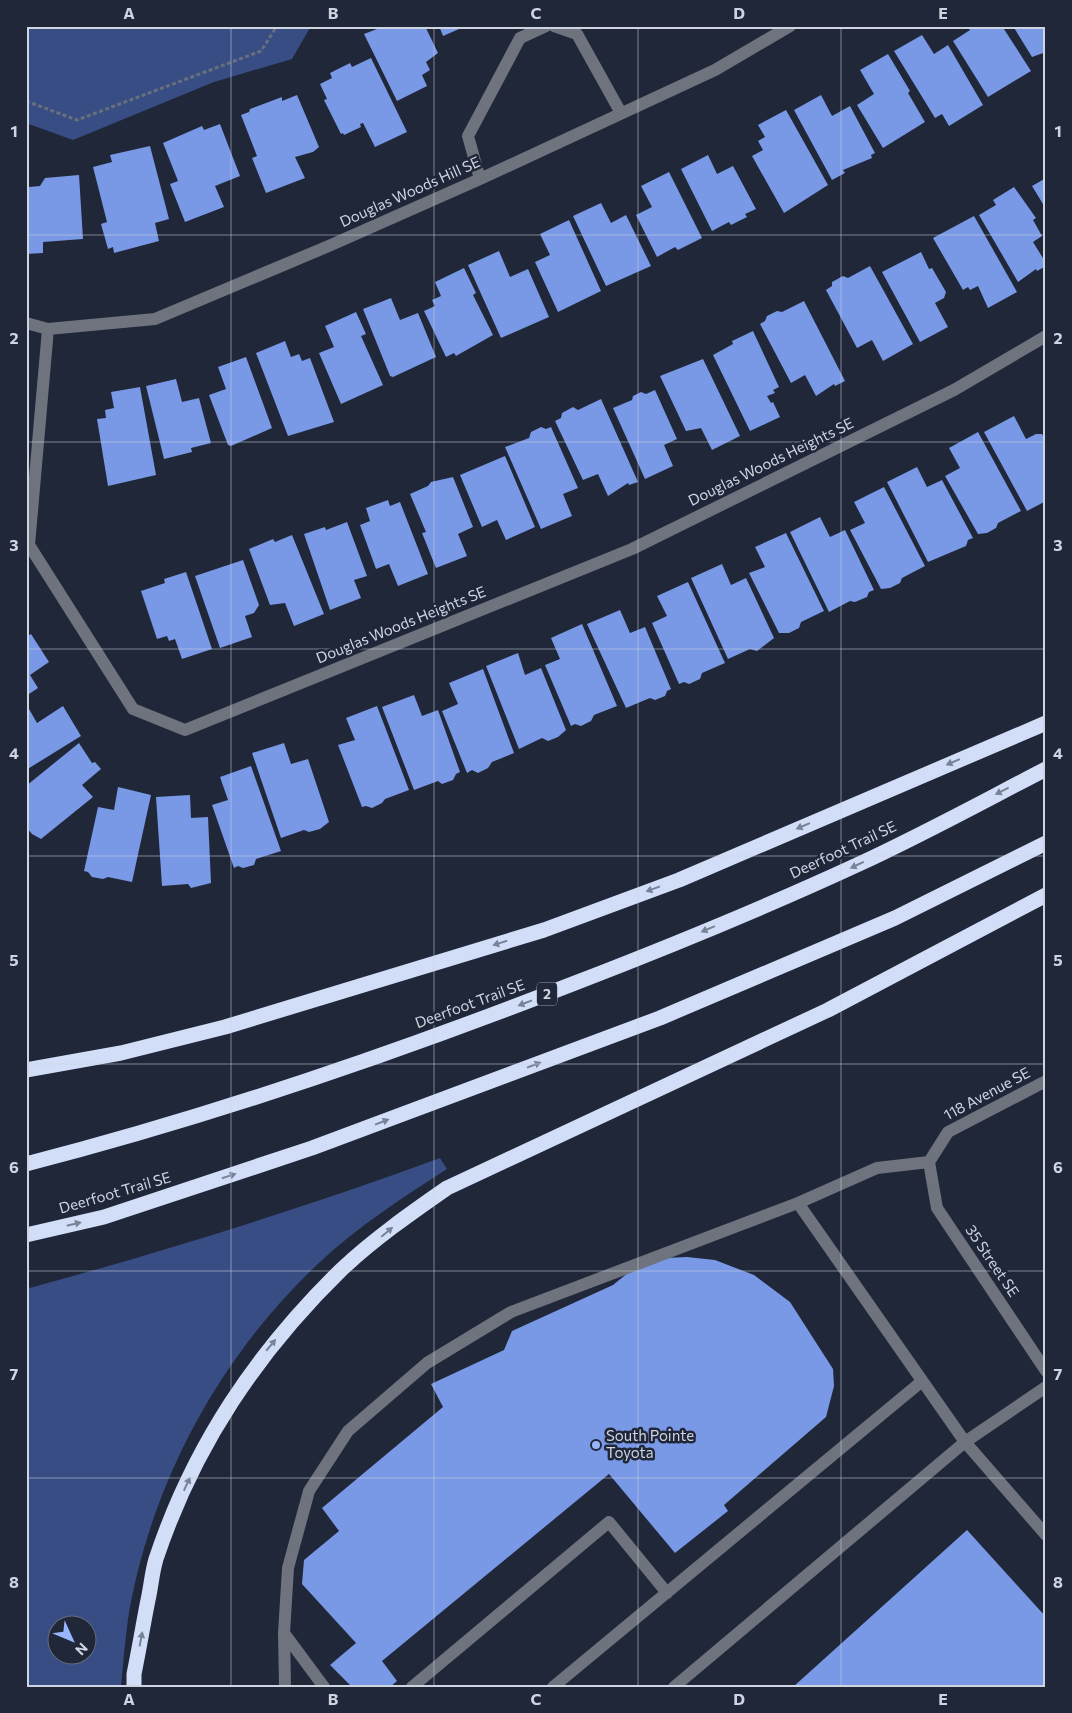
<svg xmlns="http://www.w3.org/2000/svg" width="1072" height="1713" viewBox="0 0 1072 1713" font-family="Commissioner,sans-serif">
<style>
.green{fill:#374d83;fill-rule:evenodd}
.building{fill:#7998e6}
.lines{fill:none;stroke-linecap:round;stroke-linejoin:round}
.path{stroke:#686f7e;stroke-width:3;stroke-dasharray:4 2.5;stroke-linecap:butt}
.minor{stroke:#6e737d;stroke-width:12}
.highway{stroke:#d2def7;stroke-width:15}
.oneway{fill:#788298}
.grid{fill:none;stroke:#ced4e0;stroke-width:1;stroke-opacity:0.55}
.poi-dot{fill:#98b6fd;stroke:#1f2739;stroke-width:2}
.labels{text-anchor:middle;stroke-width:5;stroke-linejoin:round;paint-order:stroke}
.shield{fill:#1f2739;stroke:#9aa0ae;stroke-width:1}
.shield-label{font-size:14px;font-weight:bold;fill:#ced4e0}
.street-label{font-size:15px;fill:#ced4e0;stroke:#1f2739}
.poi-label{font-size:15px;fill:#ced4e0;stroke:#1f2739;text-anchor:start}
.neatline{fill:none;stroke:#ced4e0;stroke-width:2}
.grid-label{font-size:16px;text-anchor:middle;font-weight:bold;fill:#ced4e0}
</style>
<rect width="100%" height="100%" fill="#1f2739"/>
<!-- green -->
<path class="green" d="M26,26H311L292,59L214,82L73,140L26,123Z
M440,1158L447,1169C402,1198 357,1227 319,1263C219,1356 150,1485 128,1619C125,1642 123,1664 121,1687H26V1289C166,1251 304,1208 440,1158ZM58,1626H88V1656H58Z"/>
<!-- building -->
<path class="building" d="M376,26H425L438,53L426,62L430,70L422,75L427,86L397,101L364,34L377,29Z
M439,26H466L443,36Z
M968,26H1002L1031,71L988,97L953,41L970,30Z
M1013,26H1046V52L1032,57Z
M922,35L934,54L948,45L983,105L949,126L942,114L935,118L894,51Z
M888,54L910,91L908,93L925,122L883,148L857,105L874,94L860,70Z
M371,58L407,132L375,147L363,123L360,124L361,127L344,135L343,133L341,134L324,100L327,99L320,84L332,78L330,73L350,63L352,67Z
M297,95L319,147L313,152L295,157L305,178L266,193L252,158L257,156L241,115L249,112L250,109L282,97V101Z
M821,95L832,116L850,106L875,153L871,155L872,158L843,170L845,173L832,180L794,110Z
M786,110L828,185L784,213L752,156L763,150L758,141L765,137L758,125Z
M220,124L240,176L215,186L224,207L185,222L170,184L178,181L163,143L202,126L204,130Z
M150,146L169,219L155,223L159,241L114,253L113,247L108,249L101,224L107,222L93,167L112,162L110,155Z
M708,155L717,174L733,166L756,209L745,214L747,217L731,225L729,222L712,231L681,169Z
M669,172L702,238L678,250L675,247L657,257L636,215L652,207L641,186Z
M79,175L83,239L43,242V253L26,254V202H29V187L40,186L45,178Z
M1046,178V209L1032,186Z
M1014,187L1036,218L1033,220L1042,236L1033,242L1046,263V266L1037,271L1036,269L1018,282L979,215L996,205L993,200Z
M601,203L611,223L626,215L651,266L606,286L573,216Z
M974,216L1017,292L988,308L978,286L970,290L968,287L963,290L933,238Z
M569,220L601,291L558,312L535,262L550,255L540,234Z
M499,251L510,277L528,269L549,317L501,338L468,265Z
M921,252L929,269L932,268L946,292L944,298L935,303L948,327L920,342L882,272Z
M870,266L913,344L883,361L872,340L857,348L826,290L832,286V282L843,276L848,278Z
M464,268L476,293L473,295L493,335L456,356L454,353L446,357L424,311L435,306L432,300L441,296L435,282Z
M391,298L400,320L418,313L436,357L393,377L390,376L363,309Z
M804,301L845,381L835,386L834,384L816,396L805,375L791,383L760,324L765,321L767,316L777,311L782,312Z
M356,312L366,334L361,336L383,385L341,404L319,353L334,347L325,326Z
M753,331L779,387L773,390L775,393L767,396L771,403L773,402L780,417L750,431L713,355L733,344L732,341Z
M285,341L291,357L299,354L302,361L310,358L334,422L288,436L256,353Z
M246,357L272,428L231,446L228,445L209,395L226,389L218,367Z
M703,359L740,436L712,450L701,428L686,431L660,376Z
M176,379L182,402L199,398L211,443L191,448L192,452L164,459L146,386Z
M140,387L156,475L108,486L97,419L106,418L105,410L114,408L111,392Z
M655,390L677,439L664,445L673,466L645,479L613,408L632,400L633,396L641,392L646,394Z
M601,399L638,482L629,485L628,483L608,496L598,474L583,480L555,421L561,418L562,413L573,407L578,410Z
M1014,416L1026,439L1036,434H1042L1046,441V501L1027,511L984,432Z
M541,427L546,429L551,427L578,488L563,494L572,516L541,529L505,447L529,438L531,432Z
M978,432L1021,511L998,523L996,528L987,533L978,534L945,476L960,468L949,448Z
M505,456L535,527L506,540L497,520L482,527L460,475Z
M917,467L927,487L942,480L973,538L968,540L966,546L928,562L887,482Z
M453,477L473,527L458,534L467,556L436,568L422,533L426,532L410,494L428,486L431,482Z
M884,487L925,566L902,578L900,583L890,588L881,589L850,530L865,523L854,502Z
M388,500L390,506L400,502L428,574L398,586L389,564L376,569L360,525L370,521L366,508Z
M820,517L830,537L845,530L874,590L869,592L867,597L855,602L850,601L829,612L790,532Z
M347,522L367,576L354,580L361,598L330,610L304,534L325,527L326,530Z
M786,533L824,611L801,622L799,628L789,633H779L749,573L765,567L755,547Z
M292,535L324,614L294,626L285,603L270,605L249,549L273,539L275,542Z
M243,560L259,605L254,613L245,616L252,637L220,648L195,576Z
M722,564L731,585L746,578L774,638L757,651L750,649L728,659L691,578Z
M186,572L212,649L182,659L175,639L169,641L167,636L157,639L141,591L165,583L164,579Z
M688,582L725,663L702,673L700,679L689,684L684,682L679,684L652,623L667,616L657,596Z
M620,610L630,633L645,627L671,689L667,691L665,696L655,700L650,698L626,708L587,624Z
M582,624L617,706L594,715L591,721L581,726L575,724L571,726L545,665L560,659L551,638Z
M31,634L49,662L30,675L38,688L26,696V637Z
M518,653L525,675L541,668L566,730L558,737L548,741L542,738L519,749L486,666Z
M483,669L514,753L492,762L488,768L478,773L472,770L467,773L442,711L458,704L449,683Z
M414,695L422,716L438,710L460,772L456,774L453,780L442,784L438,781L414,790L382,707Z
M63,706L81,736L26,770V711L29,709L37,723Z
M377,706L409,790L385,799L382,803L372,808L366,806L362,807L338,745L355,740L346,718Z
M79,743L92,763L95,762L101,769L82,785L93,797L41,839L32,834L26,827V786Z
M284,743L291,764L308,759L329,822L320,829L309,832L304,830L281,838L252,753Z
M251,766L281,851L256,859L254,865L243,868L238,866L234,868L212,805L228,800L220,777Z
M118,787L151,795L132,882L108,877L103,879L92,877L88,872L84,871L98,807L114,810Z
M190,795L191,818L208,817L211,883L191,888L188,884L162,886L156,797Z
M687,1257L715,1260L754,1275L790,1302L833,1369L834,1386L826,1417L724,1505L728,1511L675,1553L609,1474L382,1661L397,1681L390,1687H352L330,1665L356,1643L302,1584L304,1560L339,1531L322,1508L443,1407L431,1384L504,1350L512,1331L613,1285L629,1272L665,1258Z
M967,1530L1046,1617V1687H793Z"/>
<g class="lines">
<!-- path -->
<path class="path" d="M26,101L77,120L261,51L277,26"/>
<!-- minor -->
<path class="minor" d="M554,26L577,34L621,113
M480,179L468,136L520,38L546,26
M26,323L48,329L155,319L331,245L480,179L715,70L790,26
M48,329L29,545L133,709L185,730L632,549L954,390L1046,336
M929,1162L937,1208L1046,1371
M929,1162L948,1132L1046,1081
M798,1203L965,1442L1046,1535
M284,1633L324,1687
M285,1687L284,1633L288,1568L309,1491L348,1431L427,1363L511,1312L798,1203L877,1168L929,1162
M412,1687L609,1522L667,1593
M553,1687L921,1382
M674,1687L965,1442L1046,1387"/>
<!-- highway -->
<path class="highway" d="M26,1070L121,1053L225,1027L544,930L679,880L1046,723
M26,1164C213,1116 396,1053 575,983C671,946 766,907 859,864C922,835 984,801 1046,769
M26,1235L104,1217L312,1148L660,1018L895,918L1046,843
M134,1687V1674C139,1650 143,1625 148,1600C151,1587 152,1572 156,1559C194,1445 257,1352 342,1269C374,1239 411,1213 447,1188L828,1010L1046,895"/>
</g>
<!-- one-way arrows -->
<defs><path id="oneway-solid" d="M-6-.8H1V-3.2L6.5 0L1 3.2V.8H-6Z" transform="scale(1.25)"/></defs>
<g class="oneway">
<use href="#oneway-solid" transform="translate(953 762) rotate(157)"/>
<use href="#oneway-solid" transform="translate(1002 791) rotate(153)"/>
<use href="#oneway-solid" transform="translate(803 826) rotate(157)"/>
<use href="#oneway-solid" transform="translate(857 865) rotate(155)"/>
<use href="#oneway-solid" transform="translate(653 889) rotate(160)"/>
<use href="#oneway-solid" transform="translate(708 929) rotate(157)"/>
<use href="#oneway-solid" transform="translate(500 943) rotate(163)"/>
<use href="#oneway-solid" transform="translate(525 1003) rotate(159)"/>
<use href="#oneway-solid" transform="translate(534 1065) rotate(-21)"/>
<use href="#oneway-solid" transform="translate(382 1122) rotate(-21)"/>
<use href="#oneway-solid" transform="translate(229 1176) rotate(-18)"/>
<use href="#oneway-solid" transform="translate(74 1224) rotate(-13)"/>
<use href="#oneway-solid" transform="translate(387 1232) rotate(-40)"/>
<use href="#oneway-solid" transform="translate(271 1345) rotate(-50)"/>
<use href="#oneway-solid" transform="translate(187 1484) rotate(-65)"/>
<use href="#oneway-solid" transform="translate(141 1639) rotate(-79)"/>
</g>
<!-- grid -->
<path class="grid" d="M231,26V1687M434,26V1687M638,26V1687M841,26V1687M26,235H1046M26,442H1046M26,649H1046M26,856H1046M26,1064H1046M26,1271H1046M26,1478H1046"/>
<!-- markers -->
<circle class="poi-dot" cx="596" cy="1445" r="5"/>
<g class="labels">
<!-- shield labels -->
<rect class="shield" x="537" y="982.5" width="20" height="23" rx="4"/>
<g class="shield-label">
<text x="547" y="999">2</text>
</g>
<!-- street labels -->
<g class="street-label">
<text transform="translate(410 192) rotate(-24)" y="5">Douglas Woods Hill SE</text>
<text transform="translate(771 462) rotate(-26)" y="5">Douglas Woods Heights SE</text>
<text transform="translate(401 625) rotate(-22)" y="5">Douglas Woods Heights SE</text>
<text transform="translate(843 850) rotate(-25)" y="5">Deerfoot Trail SE</text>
<text transform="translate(470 1004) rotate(-20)" y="5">Deerfoot Trail SE</text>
<text transform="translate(987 1094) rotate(-28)" y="5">118 Avenue SE</text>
<text transform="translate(115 1193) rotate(-16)" y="5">Deerfoot Trail SE</text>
<text transform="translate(992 1261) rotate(56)" y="5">35 Street SE</text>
</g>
<!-- poi labels -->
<g class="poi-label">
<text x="606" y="1441">South Pointe<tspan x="606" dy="17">Toyota</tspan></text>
</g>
</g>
<!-- border -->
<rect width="1072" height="1713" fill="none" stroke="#1f2739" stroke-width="55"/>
<!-- north arrow -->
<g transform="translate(72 1640) rotate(134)"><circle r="24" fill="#1f2739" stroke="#656c7c"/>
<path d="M0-4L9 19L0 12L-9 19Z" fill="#98b6fd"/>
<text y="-8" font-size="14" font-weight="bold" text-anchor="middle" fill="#ced4e0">N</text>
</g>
<rect x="28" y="28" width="1016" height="1658" class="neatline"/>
<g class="grid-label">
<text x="129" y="19">A</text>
<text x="333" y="19">B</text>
<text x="536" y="19">C</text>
<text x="739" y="19">D</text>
<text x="943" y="19">E</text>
<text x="14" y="137">1</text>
<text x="1058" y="137">1</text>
<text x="14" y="344">2</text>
<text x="1058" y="344">2</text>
<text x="14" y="551">3</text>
<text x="1058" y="551">3</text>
<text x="14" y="759">4</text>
<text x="1058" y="759">4</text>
<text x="14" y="966">5</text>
<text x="1058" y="966">5</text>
<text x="14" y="1173">6</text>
<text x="1058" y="1173">6</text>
<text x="14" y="1380">7</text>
<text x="1058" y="1380">7</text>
<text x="14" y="1588">8</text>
<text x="1058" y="1588">8</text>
<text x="129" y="1705">A</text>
<text x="333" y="1705">B</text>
<text x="536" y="1705">C</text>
<text x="739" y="1705">D</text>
<text x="943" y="1705">E</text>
</g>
</svg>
